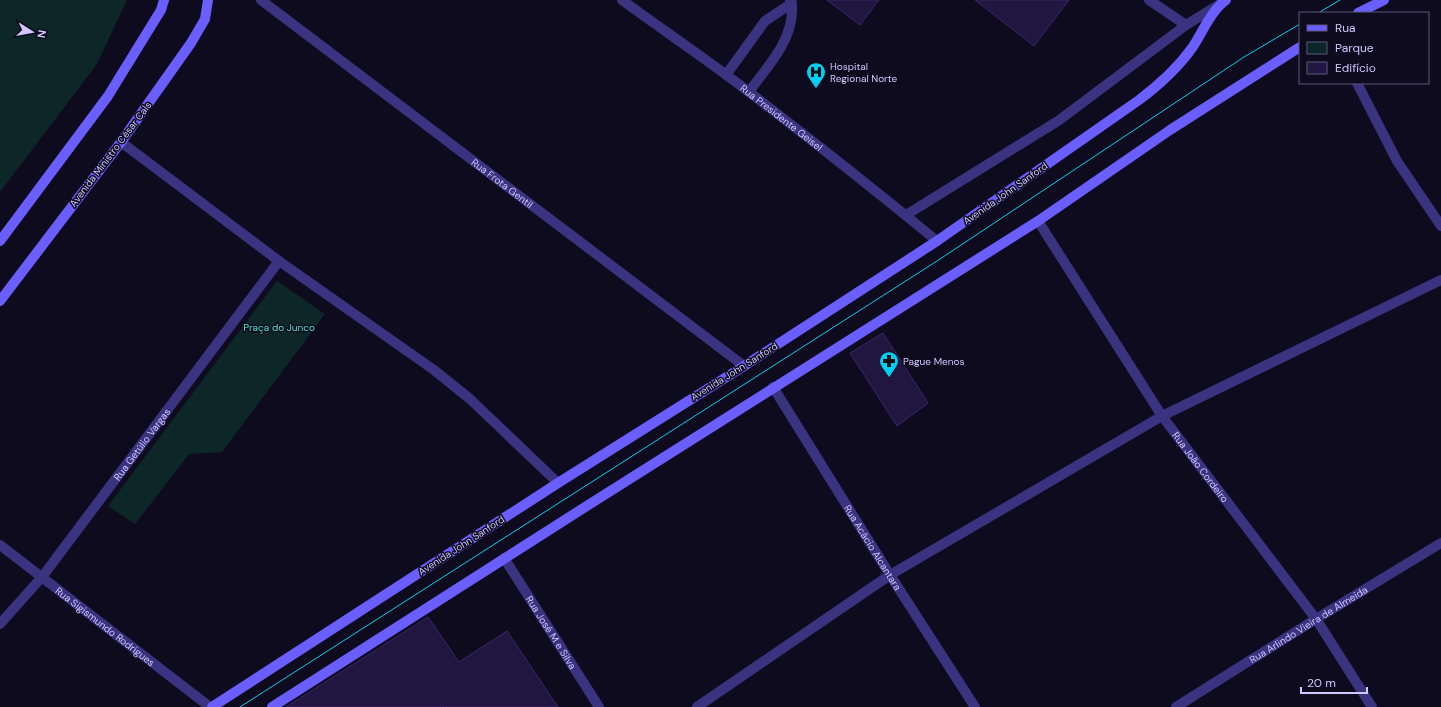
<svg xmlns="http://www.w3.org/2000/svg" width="1441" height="707" viewBox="0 0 1441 707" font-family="'DM Sans',sans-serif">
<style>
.green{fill:#0d2728}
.building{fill:#20163f;stroke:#38276d}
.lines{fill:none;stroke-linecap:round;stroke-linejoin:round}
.service{stroke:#3a337f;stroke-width:10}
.minor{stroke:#3a337f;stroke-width:10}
.secondary{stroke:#6a5eff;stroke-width:10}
.tram{stroke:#00cef2;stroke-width:1}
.labels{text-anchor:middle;stroke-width:3;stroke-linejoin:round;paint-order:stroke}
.poi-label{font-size:10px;fill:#d0c7ff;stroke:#0f0b1e;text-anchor:start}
.street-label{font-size:10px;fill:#d0c7ff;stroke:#0f0b1e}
.park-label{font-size:10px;fill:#4ee4c6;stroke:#0f0b1e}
</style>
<rect width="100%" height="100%" fill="#0f0b1e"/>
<!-- green -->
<path class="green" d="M0,0H127L97,64L0,192Z
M277,281L325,314L222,452L189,454L135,524L108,506Z"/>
<!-- building -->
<path class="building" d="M827,0H879L860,25Z
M975,0H1069L1034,46Z
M883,333L928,403L897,426L850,353Z
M428,617L459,662L507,631L558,707H444L442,705L440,707H286Z"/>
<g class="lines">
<!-- service -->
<path class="service" d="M1149,0L1186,25
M726,75L765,21L792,3
M749,92C766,68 791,43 792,12C792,8 793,4 790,0"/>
<!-- minor -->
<g class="minor">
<path id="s1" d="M261,0L744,366"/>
<path id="s2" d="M622,0C664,31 708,60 749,92C813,141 875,190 937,241"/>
<path d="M1357,83L1397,161L1441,226"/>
<path d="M121,142L279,261L434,370L470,399L558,483"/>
<path d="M906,215L1058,121L1186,25L1220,4"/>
<path id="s3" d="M1038,221L1162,416L1316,619L1372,707"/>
<path id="s4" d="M773,387L890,575L975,707"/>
<path id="s5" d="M0,545L210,707"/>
<path id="s6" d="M504,558L599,707"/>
<path id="s7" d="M0,624L42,577L279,261"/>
<path d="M697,707L890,575L1162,416L1441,280"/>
<path id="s8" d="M1176,707L1316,619L1441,543"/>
</g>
<!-- secondary -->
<path class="secondary" d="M1358,13L1384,0
M0,241L108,96L161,10L164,0
M0,301L121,142L191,43L205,19L208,0
M212,707L558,483L744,366L937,241L1139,100C1159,85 1177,69 1192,48C1201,35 1212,9 1226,0
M272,707L582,509L1038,221L1170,130L1300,47"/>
<!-- tram -->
<path class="tram" d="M1318,13L1340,0
M240,707L937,261L1244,57L1300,24"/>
</g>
<!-- icons -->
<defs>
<g id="hospital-pin" transform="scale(1)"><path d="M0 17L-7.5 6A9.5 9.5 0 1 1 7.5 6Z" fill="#00cef2" stroke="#0f0b1e"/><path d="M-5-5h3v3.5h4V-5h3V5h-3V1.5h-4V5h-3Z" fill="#111"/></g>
<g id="pharmacy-pin" transform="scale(1)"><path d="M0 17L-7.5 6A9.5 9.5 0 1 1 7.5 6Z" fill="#00cef2" stroke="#0f0b1e"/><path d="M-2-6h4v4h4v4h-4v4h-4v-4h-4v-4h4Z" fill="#111"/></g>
</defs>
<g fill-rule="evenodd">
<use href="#hospital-pin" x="816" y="72"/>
<use href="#pharmacy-pin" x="889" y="361"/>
</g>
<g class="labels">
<!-- poi labels -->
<g class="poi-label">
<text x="830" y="70">Hospital<tspan x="830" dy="12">Regional Norte</tspan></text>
<text x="903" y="365">Pague Menos</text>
</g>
<!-- street labels -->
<g class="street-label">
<text dy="4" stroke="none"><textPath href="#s2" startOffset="198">Rua Presidente Geisel</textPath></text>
<text transform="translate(110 154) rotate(-53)" y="4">Avenida Ministro César Cals</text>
<text dy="4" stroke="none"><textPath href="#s1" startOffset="303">Rua Frota Gentil</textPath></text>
<text transform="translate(1005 193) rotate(-35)" y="4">Avenida John Sanford</text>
<text transform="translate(734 371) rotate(-32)" y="4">Avenida John Sanford</text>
<text dy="4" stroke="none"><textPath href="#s7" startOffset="229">Rua Getúlio Vargas</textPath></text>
<text dy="4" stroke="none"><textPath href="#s3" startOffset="295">Rua João Cordeiro</textPath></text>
<text transform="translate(461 545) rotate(-33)" y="4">Avenida John Sanford</text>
<text dy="4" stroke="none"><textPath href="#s4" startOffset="189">Rua Acácio Alcantara</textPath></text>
<text dy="4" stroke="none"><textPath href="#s8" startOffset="156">Rua Arlindo Vieira de Almeida</textPath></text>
<text dy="4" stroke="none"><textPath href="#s5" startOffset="133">Rua Sigismundo Rodrigues</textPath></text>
<text dy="4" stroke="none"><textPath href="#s6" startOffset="88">Rua José M e Silva</textPath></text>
</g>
<!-- park labels -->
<g class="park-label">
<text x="279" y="331">Praça do Junco</text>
</g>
</g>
<!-- legend -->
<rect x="1299" y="12" width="130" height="72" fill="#0f0b1e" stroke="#5c5678"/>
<rect x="1307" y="25" width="20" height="6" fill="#6a5eff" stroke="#5c5678"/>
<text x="1335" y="32" font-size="12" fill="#d0c7ff">Rua</text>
<rect x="1307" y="42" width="20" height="12" fill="#0d2728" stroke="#5c5678"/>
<text x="1335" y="52" font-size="12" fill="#d0c7ff">Parque</text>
<rect x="1307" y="62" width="20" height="12" fill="#20163f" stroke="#5c5678"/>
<text x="1335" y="72" font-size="12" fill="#d0c7ff">Edifício</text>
<!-- north arrow -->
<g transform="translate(32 32) rotate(101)" stroke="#0f0b1e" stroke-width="3" paint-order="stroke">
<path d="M0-3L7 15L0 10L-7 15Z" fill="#d0c7ff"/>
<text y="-6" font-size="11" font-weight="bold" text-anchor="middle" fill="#d0c7ff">N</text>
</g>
<!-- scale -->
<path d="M1301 687v6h66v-6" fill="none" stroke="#d0c7ff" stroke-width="2"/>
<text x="1307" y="687" font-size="12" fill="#d0c7ff" stroke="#0f0b1e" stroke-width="3" paint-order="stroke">20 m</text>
</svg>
